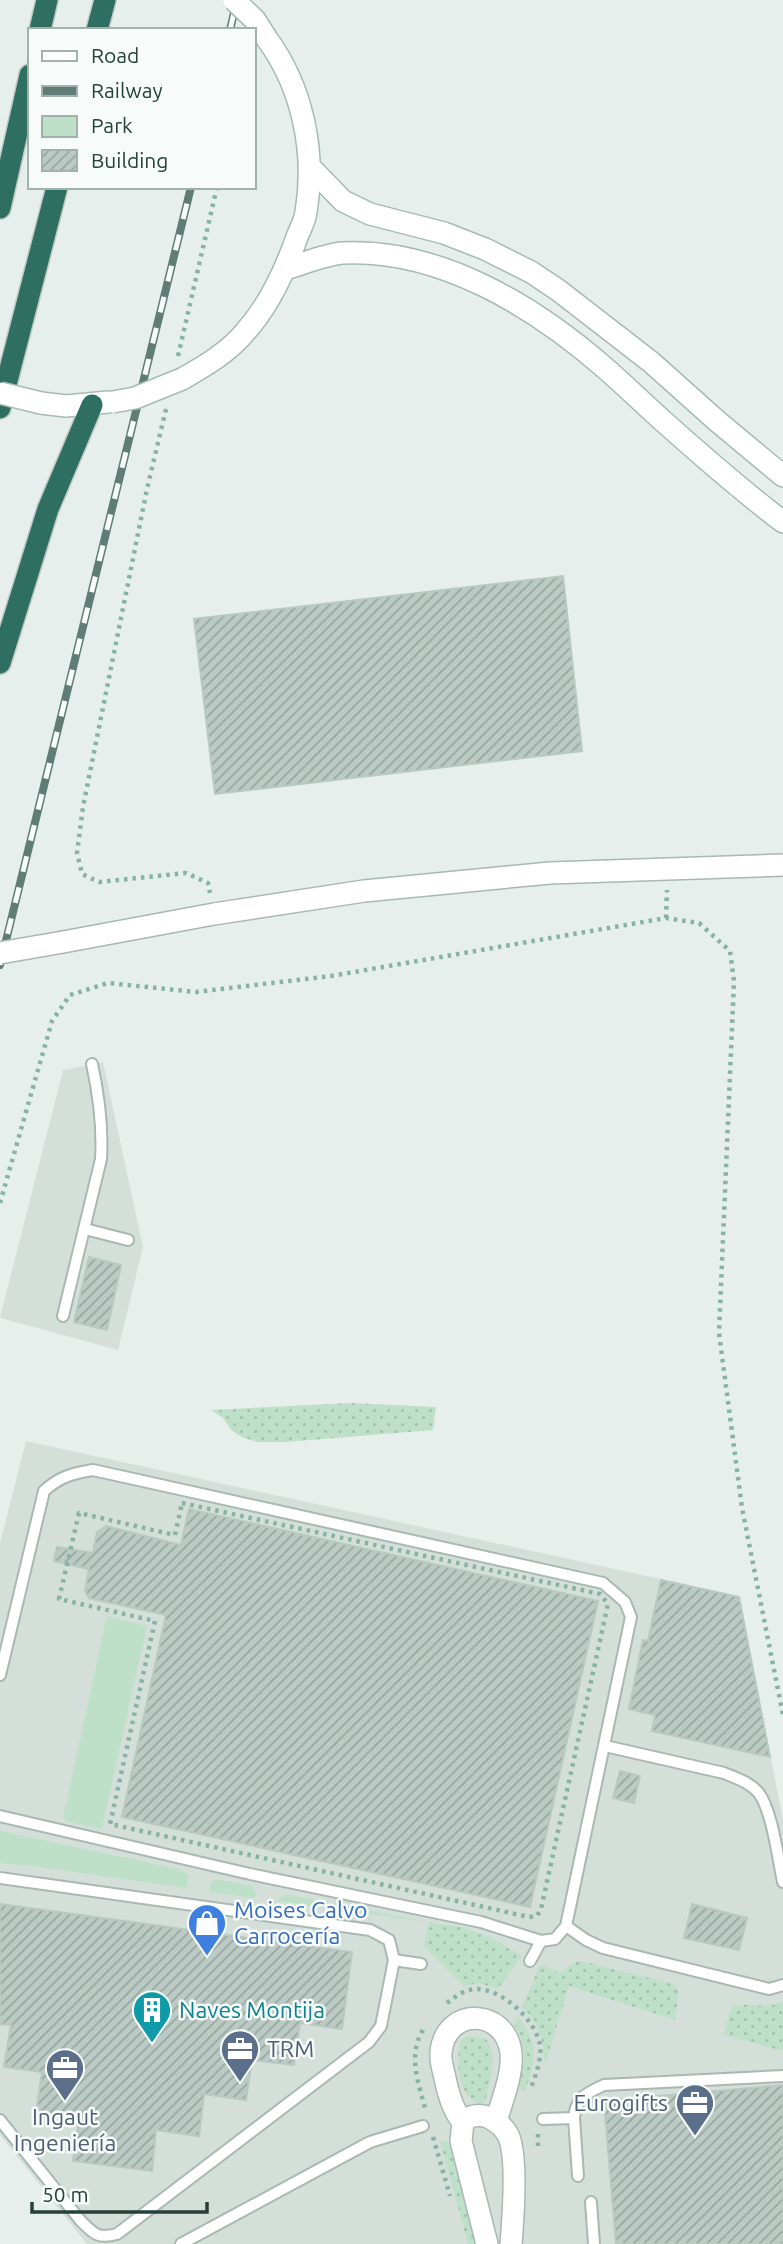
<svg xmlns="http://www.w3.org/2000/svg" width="783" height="2244" viewBox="0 0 783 2244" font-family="Ubuntu,sans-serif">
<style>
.built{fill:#d4dfda}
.grass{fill:url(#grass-dots)}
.green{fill:#bfe0c8}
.building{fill:url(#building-hatch);stroke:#b8c9c2;stroke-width:2}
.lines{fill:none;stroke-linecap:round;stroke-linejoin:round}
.service-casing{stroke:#a8b8b2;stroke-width:14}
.minor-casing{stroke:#a8b8b2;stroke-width:24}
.tertiary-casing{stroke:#a8b8b2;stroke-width:24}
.secondary-casing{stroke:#a4bbb3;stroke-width:24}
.motorway-casing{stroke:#c2cac8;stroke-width:24}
.path{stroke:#86b3a5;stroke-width:4.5;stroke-dasharray:3.5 5;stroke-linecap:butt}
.service{stroke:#fff;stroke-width:10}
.minor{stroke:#fff;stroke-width:21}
.tertiary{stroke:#fff;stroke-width:21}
.secondary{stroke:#fff;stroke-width:21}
.motorway{stroke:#2f6f62;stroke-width:21}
.rail-casing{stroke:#5f7d75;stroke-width:8}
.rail{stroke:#f7fbf9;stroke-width:5;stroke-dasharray:16;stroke-linecap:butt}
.tertiary-bridge-casing{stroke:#a8b8b2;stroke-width:24;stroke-linecap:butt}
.secondary-bridge-casing{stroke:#a4bbb3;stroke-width:24;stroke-linecap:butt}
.tertiary-bridge{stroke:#fff;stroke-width:21}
.secondary-bridge{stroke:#fff;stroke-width:21}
.labels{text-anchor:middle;stroke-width:5;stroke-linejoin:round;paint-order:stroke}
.shop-label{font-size:23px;fill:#366cbe;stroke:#f7fbf9;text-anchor:start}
.culture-label{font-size:23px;fill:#0d838f;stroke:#f7fbf9;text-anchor:start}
.service-label{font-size:23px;fill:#4e5e75;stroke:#f7fbf9;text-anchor:start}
</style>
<defs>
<pattern id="grass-dots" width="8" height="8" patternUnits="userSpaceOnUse" patternTransform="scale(1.75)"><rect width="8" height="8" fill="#bfe0c8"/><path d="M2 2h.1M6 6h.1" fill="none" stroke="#a4c1ad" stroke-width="1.8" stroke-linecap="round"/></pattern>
<pattern id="building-hatch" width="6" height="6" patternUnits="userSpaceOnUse" patternTransform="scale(1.75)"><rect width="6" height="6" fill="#bbcac4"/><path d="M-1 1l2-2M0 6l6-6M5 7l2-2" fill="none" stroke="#98a6a0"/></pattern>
</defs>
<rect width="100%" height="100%" fill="#e6efeb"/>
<!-- built -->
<path class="built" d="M103,1062L143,1247L118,1350L0,1318L63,1070Z
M26,1441L739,1596L783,1820V2244H87L0,2135V1543Z"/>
<!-- grass -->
<path class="grass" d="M351,1403L436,1407L433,1430L286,1442H257L242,1437L231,1430L224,1419L211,1410Z
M429,1922L465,1928L489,1937L522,1956L498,1989L479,1983L464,1986L424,1946Z
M581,1961L674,1984L679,1992L675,2020L569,1986L545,2065C544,2041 540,2024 522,2007L539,1967L542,1965L561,1973L574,1962Z
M783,2002V2051L724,2035L729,2013L734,2006C753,2002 763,2010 783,2002Z
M518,2017C540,2044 536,2061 525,2092L518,2085C527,2059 527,2048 514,2024Z
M468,2036L485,2038C500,2056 489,2082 485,2103C457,2104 455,2059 461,2040Z
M442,2140L450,2143L477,2244H468L440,2141Z"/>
<!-- green -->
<path class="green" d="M107,1616L147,1626L102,1829L67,1822L63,1818Z
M0,1831L178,1869L190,1875L186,1888L31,1866L0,1863Z
M216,1879L252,1886L256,1891L255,1898L210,1892V1884Z
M291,1895L429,1922L277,1901L282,1896Z"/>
<!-- building -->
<path class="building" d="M563,576L582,751L215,794L194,619Z
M89,1257L121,1265L107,1330L74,1322Z
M189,1509L598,1601L530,1907L122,1817L166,1615L89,1598L85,1591L89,1569L54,1561L57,1547L93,1553L97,1532L106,1526L181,1545Z
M661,1580L739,1597L770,1757L652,1731L655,1715L629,1709L643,1640L648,1641Z
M620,1771L640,1776L634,1803L613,1798Z
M0,1904L352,1952L342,2029L300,2023L294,2065L252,2060L246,2100L204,2094L199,2136L156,2130L152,2171L73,2161L79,2118L36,2114L42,2072L4,2067L11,2025L0,2024Z
M692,1904L747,1918L739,1950L684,1938Z
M783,2085V2244H616L604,2101Z"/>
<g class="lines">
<!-- service casing -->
<g class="service-casing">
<path id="service" d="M85,1229L128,1240
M63,1316L101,1159C103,1126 99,1096 92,1064
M0,1675L44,1491C59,1477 73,1473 93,1470L603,1583L625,1602L631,1617L566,1926L555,1939L541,1941L481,1922L250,1874L0,1816
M605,1746L724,1773C736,1778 749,1782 758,1792C772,1809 778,1859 783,1882
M0,1878L370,1930L389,1940L394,1960L381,2026L369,2042L117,2234C97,2239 94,2234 80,2220L0,2120
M566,1926L586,1940L603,1948L769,1989L783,1985
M394,1960L421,1964
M530,1961L541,1941
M574,2118L578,2176
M543,2119L574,2118C576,2097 587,2093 604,2085L783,2076
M591,2202L594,2244
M181,2244L370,2142L423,2126"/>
</g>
<!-- minor casing -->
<g class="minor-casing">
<path id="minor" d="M463,2122C470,2115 478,2114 488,2117C496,2121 504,2127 508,2135C518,2155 513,2220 511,2244
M487,2244L461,2141L463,2122C453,2111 448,2093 445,2078C443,2070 440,2060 441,2052C446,2006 506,2008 511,2053C513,2074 502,2101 496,2121"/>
</g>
<!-- tertiary casing -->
<g class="tertiary-casing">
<path id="tertiary" d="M63,942L214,914L364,891L550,873L783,865"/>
</g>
<!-- secondary casing -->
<g class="secondary-casing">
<path id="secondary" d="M310,167L343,201L370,214L444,233L485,249L531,272L558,290L651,362L717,421L783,476
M285,269C303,264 323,255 342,253C439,248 534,306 605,368C628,388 649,409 672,429C708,461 745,493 783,522
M182,379C205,366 229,352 246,331C270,304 285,271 297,237C300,229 305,221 306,212C316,153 303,88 267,39
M41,403L66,406L108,402"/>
</g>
<!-- motorway casing -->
<g class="motorway-casing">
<path id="motorway" d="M40,30L47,0
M97,30L105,0
M0,208L30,75
M0,408L57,187
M0,663L48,509L92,405"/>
</g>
<!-- path -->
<path class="path" d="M178,356L217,187
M166,409L147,489L83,807L77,853L82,874L99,882L186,873L208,883L210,893
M666,918L667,890
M0,1203L52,1021L70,995L108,983L196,992L331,976L666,918L699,923L730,951L734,981L719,1333L742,1508L783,1715
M182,1503L600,1594L608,1604L541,1909L537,1916L529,1917L110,1824L155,1621L59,1599L79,1513L175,1535Z
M447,2003C456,1996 465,1989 477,1989C502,1989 536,2020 540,2045C542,2059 536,2074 531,2088
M423,2030C407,2056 419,2084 426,2112
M538,2134V2148
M433,2137L450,2196"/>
<!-- service -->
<use href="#service" class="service"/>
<!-- minor -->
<use href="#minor" class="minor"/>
<!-- tertiary -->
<use href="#tertiary" class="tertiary"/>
<!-- secondary -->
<use href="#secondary" class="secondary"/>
<!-- motorway -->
<use href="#motorway" class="motorway"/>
<!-- rail casing -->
<g class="rail-casing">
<path id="rail" d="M230,30L237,0
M0,965L191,187"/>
</g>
<!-- rail -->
<use href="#rail" class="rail"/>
<!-- tertiary-bridge casing -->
<g class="tertiary-bridge-casing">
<path id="tertiary-bridge" d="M0,953L63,942"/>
</g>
<!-- secondary-bridge casing -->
<g class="secondary-bridge-casing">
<path id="secondary-bridge" d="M234,0L255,20L267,39
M0,393L41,403
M113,402L135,398L182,379"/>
</g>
<!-- tertiary-bridge -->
<use href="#tertiary-bridge" class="tertiary-bridge"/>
<!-- secondary-bridge -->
<use href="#secondary-bridge" class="secondary-bridge"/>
</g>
<!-- icons -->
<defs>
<g id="shop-pin" transform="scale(2.0125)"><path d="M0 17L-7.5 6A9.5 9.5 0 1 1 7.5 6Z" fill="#3f7fe0" stroke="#f7fbf9"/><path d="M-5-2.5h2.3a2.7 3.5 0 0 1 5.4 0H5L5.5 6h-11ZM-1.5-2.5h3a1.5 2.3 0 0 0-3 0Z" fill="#fff"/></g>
<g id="building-pin" transform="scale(2.0125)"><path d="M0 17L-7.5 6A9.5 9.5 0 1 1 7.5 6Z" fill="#0f9aa8" stroke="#f7fbf9"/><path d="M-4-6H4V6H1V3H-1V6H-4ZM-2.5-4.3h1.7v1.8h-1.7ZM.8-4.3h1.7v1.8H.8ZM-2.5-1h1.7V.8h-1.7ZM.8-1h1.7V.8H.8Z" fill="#fff"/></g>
<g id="office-pin" transform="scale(2.0125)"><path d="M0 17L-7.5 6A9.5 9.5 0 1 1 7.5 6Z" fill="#5c6f8a" stroke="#f7fbf9"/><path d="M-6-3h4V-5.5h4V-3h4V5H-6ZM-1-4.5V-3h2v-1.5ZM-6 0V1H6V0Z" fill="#fff"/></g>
</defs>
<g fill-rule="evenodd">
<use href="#shop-pin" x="207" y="1923"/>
<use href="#building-pin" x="152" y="2010"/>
<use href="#office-pin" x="240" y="2049"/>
<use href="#office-pin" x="65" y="2068"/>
<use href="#office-pin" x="695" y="2103"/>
</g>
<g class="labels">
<!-- shop labels -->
<g class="shop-label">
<text x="234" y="1918">Moises Calvo<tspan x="234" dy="26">Carrocería</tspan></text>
</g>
<!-- culture labels -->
<g class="culture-label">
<text x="179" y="2018">Naves Montija</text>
</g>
<!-- service labels -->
<g class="service-label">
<text x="267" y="2057">TRM</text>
<text x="668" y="2111" text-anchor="end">Eurogifts</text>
<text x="65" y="2125" text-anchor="middle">Ingaut<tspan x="65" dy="26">Ingeniería</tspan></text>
</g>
</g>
<!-- legend -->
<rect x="28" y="28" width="228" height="161" fill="#f7fbf9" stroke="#a3b1ad" stroke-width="2"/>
<rect x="42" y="51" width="35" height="10" fill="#ffffff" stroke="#a3b1ad" stroke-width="2"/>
<text x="91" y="63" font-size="21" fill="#24423a">Road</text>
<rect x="42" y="86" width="35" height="10" fill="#5f7d75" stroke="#a3b1ad" stroke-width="2"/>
<text x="91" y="98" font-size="21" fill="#24423a">Railway</text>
<rect x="42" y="116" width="35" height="21" fill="#bfe0c8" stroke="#a3b1ad" stroke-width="2"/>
<text x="91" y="133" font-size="21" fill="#24423a">Park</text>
<rect x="42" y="150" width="35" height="21" fill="url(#building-hatch)" stroke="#a3b1ad" stroke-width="2"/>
<text x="91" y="168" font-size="21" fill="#24423a">Building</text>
<!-- scale -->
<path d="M32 2202v10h175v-10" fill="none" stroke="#24423a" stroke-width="3.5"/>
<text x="42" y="2202" font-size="21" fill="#24423a" stroke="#f7fbf9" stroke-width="5" paint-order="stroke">50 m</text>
</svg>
